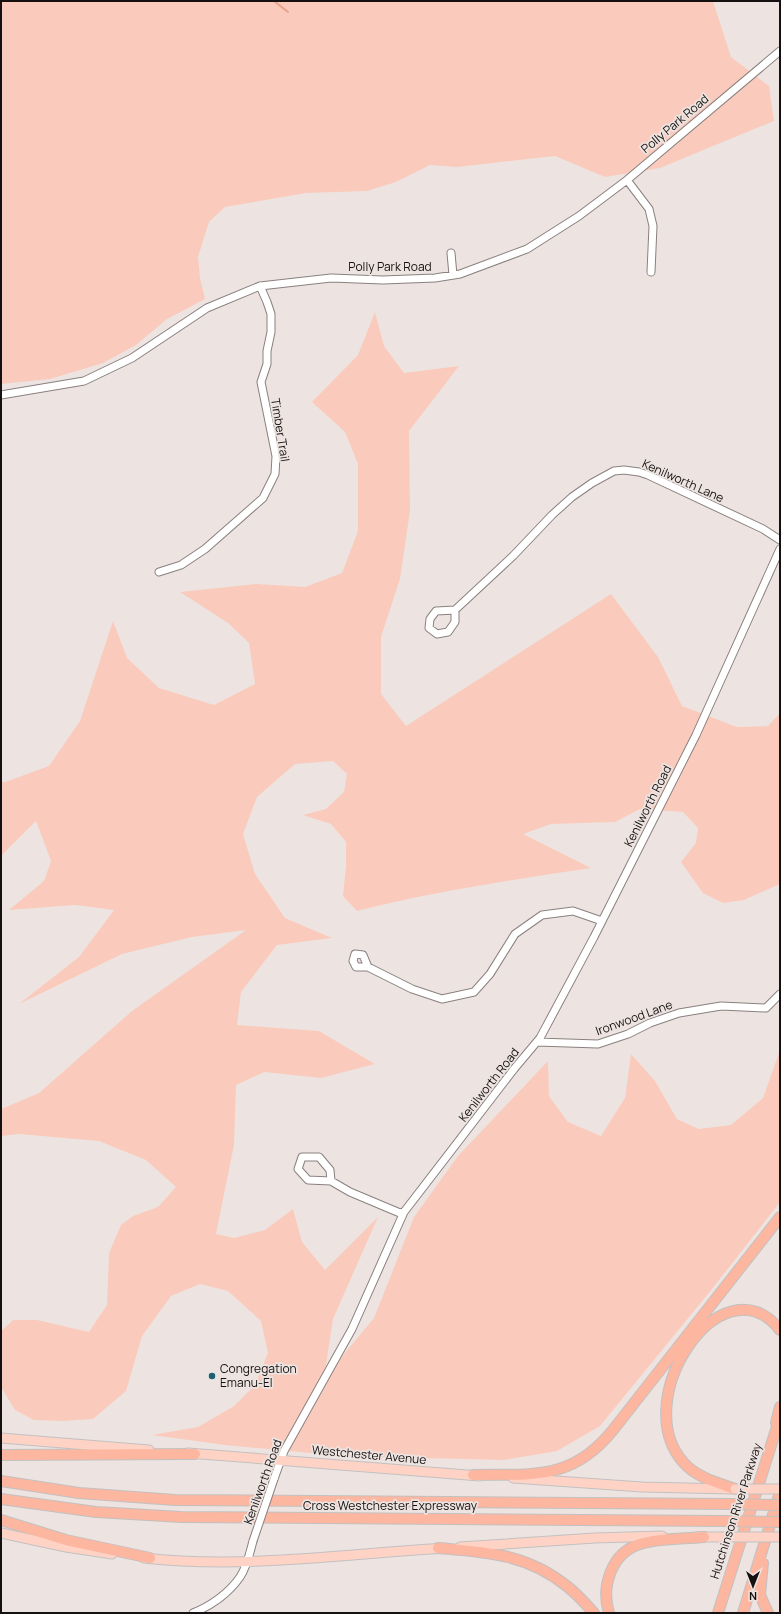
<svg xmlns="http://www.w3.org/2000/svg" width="781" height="1614" viewBox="0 0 781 1614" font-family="Manrope,sans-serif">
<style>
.green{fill:#facbbc}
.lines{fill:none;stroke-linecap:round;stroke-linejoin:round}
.stream{stroke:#e7a38c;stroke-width:2}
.minor-casing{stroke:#89817f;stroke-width:9}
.major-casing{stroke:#c2c1c1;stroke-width:11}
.highway-casing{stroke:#c2c1c1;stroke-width:12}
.minor{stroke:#fff;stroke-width:7}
.major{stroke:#fed3c5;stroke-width:9}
.highway{stroke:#fdb69f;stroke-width:10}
.minor-bridge-casing{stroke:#89817f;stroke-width:9;stroke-linecap:butt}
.major-bridge-casing{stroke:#c2c1c1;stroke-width:11;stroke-linecap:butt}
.highway-bridge-casing{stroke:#c2c1c1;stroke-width:12;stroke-linecap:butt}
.minor-bridge{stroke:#fff;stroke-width:7}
.major-bridge{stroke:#fed3c5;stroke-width:9}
.highway-bridge{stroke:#fdb69f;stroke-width:10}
.poi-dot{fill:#1b6172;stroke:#ede4e1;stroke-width:1.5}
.labels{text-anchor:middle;stroke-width:3.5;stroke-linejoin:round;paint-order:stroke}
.street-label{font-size:12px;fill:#141110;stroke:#ede4e1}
.poi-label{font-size:12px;fill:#141110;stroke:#ede4e1;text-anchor:start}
</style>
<rect width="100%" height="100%" fill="#ede4e1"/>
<!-- green -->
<path class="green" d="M1,1H713L731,57L769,86L774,121L660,168L605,177L555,156L457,167L430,165L396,182L367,191L306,193L225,207L209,222L198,257L200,278L205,299L167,319L136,345L103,363L50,379L1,384Z
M375,312L384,346L404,373L459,366L409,431L410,511L400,579L381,637V694L406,726L611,594L658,657L682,706L737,727L768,726L780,713V884L744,900L723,903L703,893L681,862L696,843L698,828L683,812L640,809L615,822L551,824L523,834L591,868C513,880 434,891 357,911L343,896L346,866V842L331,824L303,815L326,809L344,792L347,774L333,761L295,764L257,797L243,834L255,874L285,918L332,938L277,945L241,992L237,1025L319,1031L375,1064L321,1078L264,1072L236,1085L234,1145L216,1234L234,1238L265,1230L293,1209L302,1242L325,1270L378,1217L333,1319L324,1378L374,1318L414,1217L458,1156L548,1061L549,1096L568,1122L601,1136L625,1098L631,1054L655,1081L677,1119L699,1129L731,1125L763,1098L780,1050V1202L712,1289L600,1426L557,1451L504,1460L343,1456L225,1445L152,1435L198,1427L234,1406L255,1385L268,1353L261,1321L228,1291L200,1284L171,1296L142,1336L126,1391L93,1419L63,1421L34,1420L15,1410L1,1387V1331L13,1320H37L89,1332L107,1305L109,1253L121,1225L133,1216L158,1207L176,1187L146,1160L99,1141L19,1134L1,1136V1109L39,1093L132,1011L246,930L192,937L122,954L19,1004L79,957L114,910L75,905L9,910L44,881L51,861L36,821L1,856V782H5L49,766L80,721L113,621L127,658L159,688L214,705L255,684L249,643L228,623L180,592L257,584L305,587L342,573L358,531V464L345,432L312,402L358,355Z"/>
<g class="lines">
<!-- stream -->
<path class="stream" d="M274,1L288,12"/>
<!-- minor casing -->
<g class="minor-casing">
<path id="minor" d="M627,180L649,209L653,226L651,272
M451,253L453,275
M1,395L84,381L132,358L207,308L260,286L331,278L383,280L435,278L460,274L527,249L579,216L627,180L780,51
M159,572L181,565L205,549L263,498L275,474L276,456L261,382L267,364V351L271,332V314L267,302L260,286
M455,610V622L448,632L437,634L429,628L430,619L436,611L455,610L513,556L552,515L572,497L592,483L614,471L624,470L639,472L648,475L763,529L780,540
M368,967L363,955L355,954L353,961L356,967H368L412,989L442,999L474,992L490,974L515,934L542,915L573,911L602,921
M537,1042L598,1044L628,1034L650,1023L679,1013L721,1006L766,1008L780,994
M331,1181L330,1170L319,1157H302L298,1169L308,1180L331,1181L350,1192L388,1208L400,1213L404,1212
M274,1479L284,1451L352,1329L404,1212L514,1069L540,1038L594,937L696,735L780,549
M193,1613C211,1606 229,1593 240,1577C247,1567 250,1552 253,1541"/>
</g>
<!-- major casing -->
<g class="major-casing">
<path id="major" d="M1,1438L149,1450
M188,1453L480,1476
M513,1478L642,1487L732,1489
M1,1533L66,1547L112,1554
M697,1537H720
M460,1547L595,1538L662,1536
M144,1558C244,1569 345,1554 445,1548"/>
</g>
<!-- highway casing -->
<g class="highway-casing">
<path id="highway" d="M776,1423L780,1407
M1,1455L195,1454
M473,1475C533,1474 572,1481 613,1430L780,1217
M1,1481L79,1493L175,1500L731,1504
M735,1489C719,1483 702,1479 689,1468C621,1408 721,1255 780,1330
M1,1499L96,1512L181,1517L725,1521
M1,1520L66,1540L150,1558
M438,1548C487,1552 528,1554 568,1587C578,1595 586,1604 594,1613
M763,1563L760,1595L768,1613
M609,1613C601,1587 611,1553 640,1544C659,1538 684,1539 704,1537
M718,1613L780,1417
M743,1613L780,1492"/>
</g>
<!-- minor -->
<use href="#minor" class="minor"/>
<!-- major -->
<use href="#major" class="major"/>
<!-- highway -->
<use href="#highway" class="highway"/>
<!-- minor-bridge casing -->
<g class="minor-bridge-casing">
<path id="minor-bridge" d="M253,1541L274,1479"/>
</g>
<!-- major-bridge casing -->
<g class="major-bridge-casing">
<path id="major-bridge" d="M735,1489H780
M720,1537H780"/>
</g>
<!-- highway-bridge casing -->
<g class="highway-bridge-casing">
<path id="highway-bridge" d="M731,1504L780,1505
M725,1521L780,1522"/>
</g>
<!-- minor-bridge -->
<use href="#minor-bridge" class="minor-bridge"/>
<!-- major-bridge -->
<use href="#major-bridge" class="major-bridge"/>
<!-- highway-bridge -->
<use href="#highway-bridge" class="highway-bridge"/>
</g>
<!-- markers -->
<circle class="poi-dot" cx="212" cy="1376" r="4"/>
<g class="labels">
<!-- street labels -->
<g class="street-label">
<text transform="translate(675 124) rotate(-40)" y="4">Polly Park Road</text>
<text x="390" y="271">Polly Park Road</text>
<text transform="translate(280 430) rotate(81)" y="4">Timber Trail</text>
<text transform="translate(683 481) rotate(24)" y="4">Kenilworth Lane</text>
<text transform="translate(648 806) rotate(-63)" y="4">Kenilworth Road</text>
<text transform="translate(634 1018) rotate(-20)" y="4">Ironwood Lane</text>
<text transform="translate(489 1085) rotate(-52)" y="4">Kenilworth Road</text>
<text transform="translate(369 1455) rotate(5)" y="4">Westchester Avenue</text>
<text transform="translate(263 1482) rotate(-70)" y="4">Kenilworth Road</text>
<text x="390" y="1510">Cross Westchester Expressway</text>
<text transform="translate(736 1511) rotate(-72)" y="4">Hutchinson River Parkway</text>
</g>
<!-- poi labels -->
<g class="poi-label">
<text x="220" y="1373">Congregation<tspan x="220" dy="14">Emanu-El</tspan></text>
</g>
</g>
<!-- border -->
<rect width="781" height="1614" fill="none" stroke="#141110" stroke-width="4"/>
<!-- north arrow -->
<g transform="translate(753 1586) rotate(180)" stroke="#ede4e1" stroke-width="3" paint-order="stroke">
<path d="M0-3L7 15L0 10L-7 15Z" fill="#141110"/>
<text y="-6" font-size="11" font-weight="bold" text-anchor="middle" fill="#141110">N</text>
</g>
</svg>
